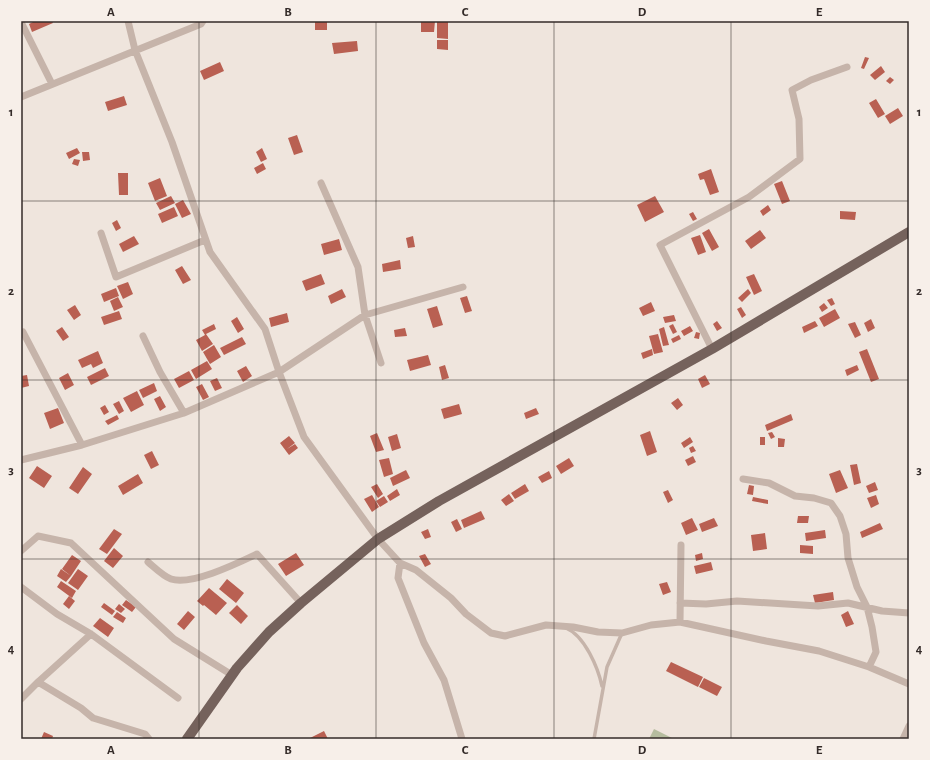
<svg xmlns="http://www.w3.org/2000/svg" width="930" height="760" viewBox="0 0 930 760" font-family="'Alegreya Sans',sans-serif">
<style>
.green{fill:#b6bd9f}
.building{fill:#b96052}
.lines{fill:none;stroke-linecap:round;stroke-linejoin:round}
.lane{stroke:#c6b4aa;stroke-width:3.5}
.street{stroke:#c6b4aa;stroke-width:7}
.primary{stroke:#75625c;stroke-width:10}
.grid{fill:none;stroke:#342b29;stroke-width:1;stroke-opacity:0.55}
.neatline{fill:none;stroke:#342b29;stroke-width:1.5}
.grid-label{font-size:13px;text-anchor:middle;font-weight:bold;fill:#342b29}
</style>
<rect width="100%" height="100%" fill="#efe5dd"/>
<!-- green -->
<path class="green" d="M654,729L674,739H649Z"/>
<!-- building -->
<path class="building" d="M35,21H52L53,23L32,32L29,24Z
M315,21H327V30H315Z
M421,21H435L434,32H421Z
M437,21H448V39L437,38Z
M437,40H448V50L437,49Z
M357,41L358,51L334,54L332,43Z
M865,57L869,58L864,69L861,68Z
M220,62L224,71L204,80L200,71Z
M881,66L885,72L875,80L870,75Z
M890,77L894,80L890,84L886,81Z
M124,96L127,105L108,111L105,102Z
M876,99L885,114L878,118L869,103Z
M898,108L903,116L890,124L885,116Z
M297,135L303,152L294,155L288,138Z
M77,148L80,153L69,159L66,153Z
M262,148L267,159L261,162L256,152Z
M82,152H89L90,160L83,161Z
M74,159L80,160L78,166L72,164Z
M263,163L266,169L257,174L254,168Z
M711,169L719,192L710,195L704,179L700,180L698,174Z
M118,173H128V195H119Z
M160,178L167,196L155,201L148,183Z
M782,181L790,201L782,204L774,184Z
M171,196L175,203L160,210L156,203Z
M655,196L664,212L645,222L637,205Z
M183,200L191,214L182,218L175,204Z
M768,205L771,210L763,216L760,211Z
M174,207L178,216L162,223L158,214Z
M840,211L856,212L855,220L840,219Z
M693,212L697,219L693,221L689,214Z
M117,220L121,228L116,231L112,223Z
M709,229L719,247L712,251L702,233Z
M760,230L766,238L751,249L745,241Z
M700,235L706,252L698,255L691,238Z
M134,236L139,244L123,252L119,244Z
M413,236L415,247L408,248L406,238Z
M339,239L342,250L324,255L321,244Z
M400,260L401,269L383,272L382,264Z
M182,266L191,280L183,284L175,270Z
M321,274L325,284L306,291L302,281Z
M754,274L762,291L754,295L746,277Z
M128,282L133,294L123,299L117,286Z
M116,288L119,296L104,302L101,294Z
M342,289L346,297L331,304L328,296Z
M748,289L751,293L742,302L738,298Z
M467,296L472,311L465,313L460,298Z
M118,297L123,307L114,311L110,301Z
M832,298L835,304L831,306L827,300Z
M651,302L655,311L643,316L639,308Z
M824,303L828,308L822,312L819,307Z
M75,305L81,315L74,320L67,310Z
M437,306L443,325L433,328L427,309Z
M741,307L746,315L742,318L737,309Z
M835,309L840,318L824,327L819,318Z
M119,311L122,319L104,325L101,317Z
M287,313L289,322L271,327L269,318Z
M674,315L676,321L665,323L663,317Z
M237,317L244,329L238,333L231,321Z
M871,319L875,328L868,332L864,323Z
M717,321L722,328L717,331L713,324Z
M815,321L818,326L804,333L802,327Z
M855,322L861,335L855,338L848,324Z
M214,324L216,329L206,334L213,344L202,351L196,340L205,335L202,330Z
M673,324L677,332L673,334L669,326Z
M690,326L693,331L684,336L681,331Z
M62,327L69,337L63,341L56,331Z
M664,327L669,345L663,346L659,329Z
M405,328L407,336L395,337L394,330Z
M696,332L700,333L699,339L694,338Z
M658,334L663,352L654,354L649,336Z
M679,335L681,339L673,343L671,339Z
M242,337L246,344L224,355L220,348Z
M214,345L221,357L210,364L203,352Z
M652,349L653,355L643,359L641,353Z
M867,349L879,379L871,382L859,352Z
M98,351L103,363L93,368L91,364L82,368L78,360Z
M428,355L431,365L410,371L407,360Z
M207,361L212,369L196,379L191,370Z
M445,365L449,378L442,380L439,367Z
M857,365L859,370L847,376L845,370Z
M246,366L252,376L243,382L237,371Z
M105,368L109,376L91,385L87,377Z
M189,371L194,380L179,388L174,379Z
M68,373L74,385L65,390L59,378Z
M27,375L29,386L21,388V376Z
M705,375L710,384L702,388L698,379Z
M217,378L222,388L215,391L210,381Z
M154,383L157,391L143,398L139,390Z
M202,384L209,397L203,400L196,387Z
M137,391L144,405L131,412L123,398Z
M160,396L166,407L160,411L154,399Z
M678,398L683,405L677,410L671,403Z
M119,401L124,411L119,414L113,404Z
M459,404L462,414L444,419L441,409Z
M105,405L109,412L104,415L100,408Z
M58,408L64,423L50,429L44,413Z
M536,408L539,414L526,419L524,413Z
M791,414L793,420L767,431L765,425Z
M117,415L119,419L108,425L105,421Z
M650,431L657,452L647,456L640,435Z
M772,432L775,437L771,439L768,433Z
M377,433L384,450L376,452L370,436Z
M397,434L401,448L392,451L388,437Z
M289,436L295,443L287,449L295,444L298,448L289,455L280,443Z
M690,437L693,442L684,448L681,443Z
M760,437H765V445H760Z
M778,438L785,439L784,447H778Z
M693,446L696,451L691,453L689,448Z
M152,451L159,465L151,469L144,455Z
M693,456L696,462L688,466L685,460Z
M389,458L393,474L384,477L379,460Z
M569,458L574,466L561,474L556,466Z
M857,464L861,483L854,485L850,465Z
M37,466L52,476L44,488L29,478Z
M83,467L92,474L78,494L69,488Z
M406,470L410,478L393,486L390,478Z
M840,470L848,488L836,493L829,474Z
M549,471L552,478L542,483L538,477Z
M138,474L143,483L123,495L118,486Z
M875,482L878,490L869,493L866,486Z
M377,484L383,494L378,498L371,487Z
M525,484L529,491L515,499L511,493Z
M749,485L754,486L753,495L747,494Z
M397,489L400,495L390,501L387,496Z
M668,490L673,500L668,503L663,492Z
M509,494L514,501L506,506L501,500Z
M372,495L379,507L372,512L364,499Z
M876,495L879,504L871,508L867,498Z
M384,496L388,502L380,507L376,501Z
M753,497L768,500V504L752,501Z
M481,511L485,519L464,528L461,520Z
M798,516H809L808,523H797Z
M692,518L698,530L686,535L681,523Z
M714,518L718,526L702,532L699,524Z
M457,519L462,529L456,532L451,522Z
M880,523L883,529L862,538L860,532Z
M114,529L122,534L107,554L99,549Z
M428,529L431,537L425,539L421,532Z
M825,530L826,538L806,541L805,533Z
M765,533L767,549L753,551L751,535Z
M800,545L813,546V554L800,553Z
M114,548L123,556L113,568L104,561Z
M296,553L304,565L286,576L278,564Z
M702,553L703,559L696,561L695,555Z
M425,554L431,564L425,567L419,556Z
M72,555L81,561L71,576L62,569Z
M711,562L713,570L696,574L694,566Z
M61,569L71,576L66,582L57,576Z
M78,569L88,576L78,590L68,583Z
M227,579L244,593L236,603L219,589Z
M61,581L76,591L72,598L57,587Z
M667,582L671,592L663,595L659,584Z
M209,588L227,603L216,615L204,605L203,606L197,601Z
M833,592L834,600L815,603L813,595Z
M69,596L75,601L69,609L63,604Z
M126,600L136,607L132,612L122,605Z
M104,603L115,611L112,615L101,607Z
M119,604L125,609L121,613L115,609Z
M237,605L248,616L241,624L229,613Z
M188,611L195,617L184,630L177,624Z
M848,611L854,624L846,627L841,615Z
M117,612L126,618L123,623L113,617Z
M100,618L114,628L108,637L93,626Z
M671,662L703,677L698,687L666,671Z
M704,678L722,687L717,696L699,687Z
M324,731L328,739H311L310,738Z
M44,732L53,736L52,739H41Z"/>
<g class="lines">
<!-- lane -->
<path class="lane" d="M566,628C585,636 598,668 602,686
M594,739L607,667L622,633"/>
<!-- street -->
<path class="street" d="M128,21L135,50L172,142L210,252L265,329L279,372L304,437L378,539L400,563L416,570L451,598L466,614L491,633L505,636L546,625L573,627L598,632L622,633L651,625L680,622L766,641L819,651L869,667L909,684
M21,22L52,84
M21,97L201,24L203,21
M321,183L358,267L365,315L381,363
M101,233L116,277L205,240
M23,332L82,445
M143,336L160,372L184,413
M712,349L660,245L749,197L800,159L799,119L792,90L811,80L847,67
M21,460L82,445L184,413L279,372L365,315L463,287
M743,479L769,483L795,496L814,498L831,503L840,516L846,534L848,558L857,587L867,607L872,627L876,652L869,667
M21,551L38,536L71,543L174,639L232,675
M148,562C154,567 163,576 171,579C191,586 238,563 257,554L301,603
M400,563L398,578L424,643L444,680L462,739
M21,587L57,614L91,634L178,698
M680,603L706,604L737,601L818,606L848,603L882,611L909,613
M680,622L681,545
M38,682L81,708L93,718L145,734L149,739
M21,699L38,682L91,634
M903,739L909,726"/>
<!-- primary -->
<path class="primary" d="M187,739L237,668L269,632L301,603L378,539L439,501L712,349L909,232"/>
</g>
<!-- grid -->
<path class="grid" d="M199,21V739M376,21V739M554,21V739M731,21V739M21,201H909M21,380H909M21,559H909"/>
<!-- border -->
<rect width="930" height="760" fill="none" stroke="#f7efe9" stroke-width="44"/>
<rect x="22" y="22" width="886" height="716" class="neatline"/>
<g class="grid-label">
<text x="111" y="16">A</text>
<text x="288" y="16">B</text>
<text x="465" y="16">C</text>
<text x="642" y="16">D</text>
<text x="819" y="16">E</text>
<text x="11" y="116">1</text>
<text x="919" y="116">1</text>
<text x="11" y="295">2</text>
<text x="919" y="295">2</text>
<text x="11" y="474">3</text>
<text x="919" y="474">3</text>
<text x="11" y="653">4</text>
<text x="919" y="653">4</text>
<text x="111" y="754">A</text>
<text x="288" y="754">B</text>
<text x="465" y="754">C</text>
<text x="642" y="754">D</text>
<text x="819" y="754">E</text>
</g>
</svg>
